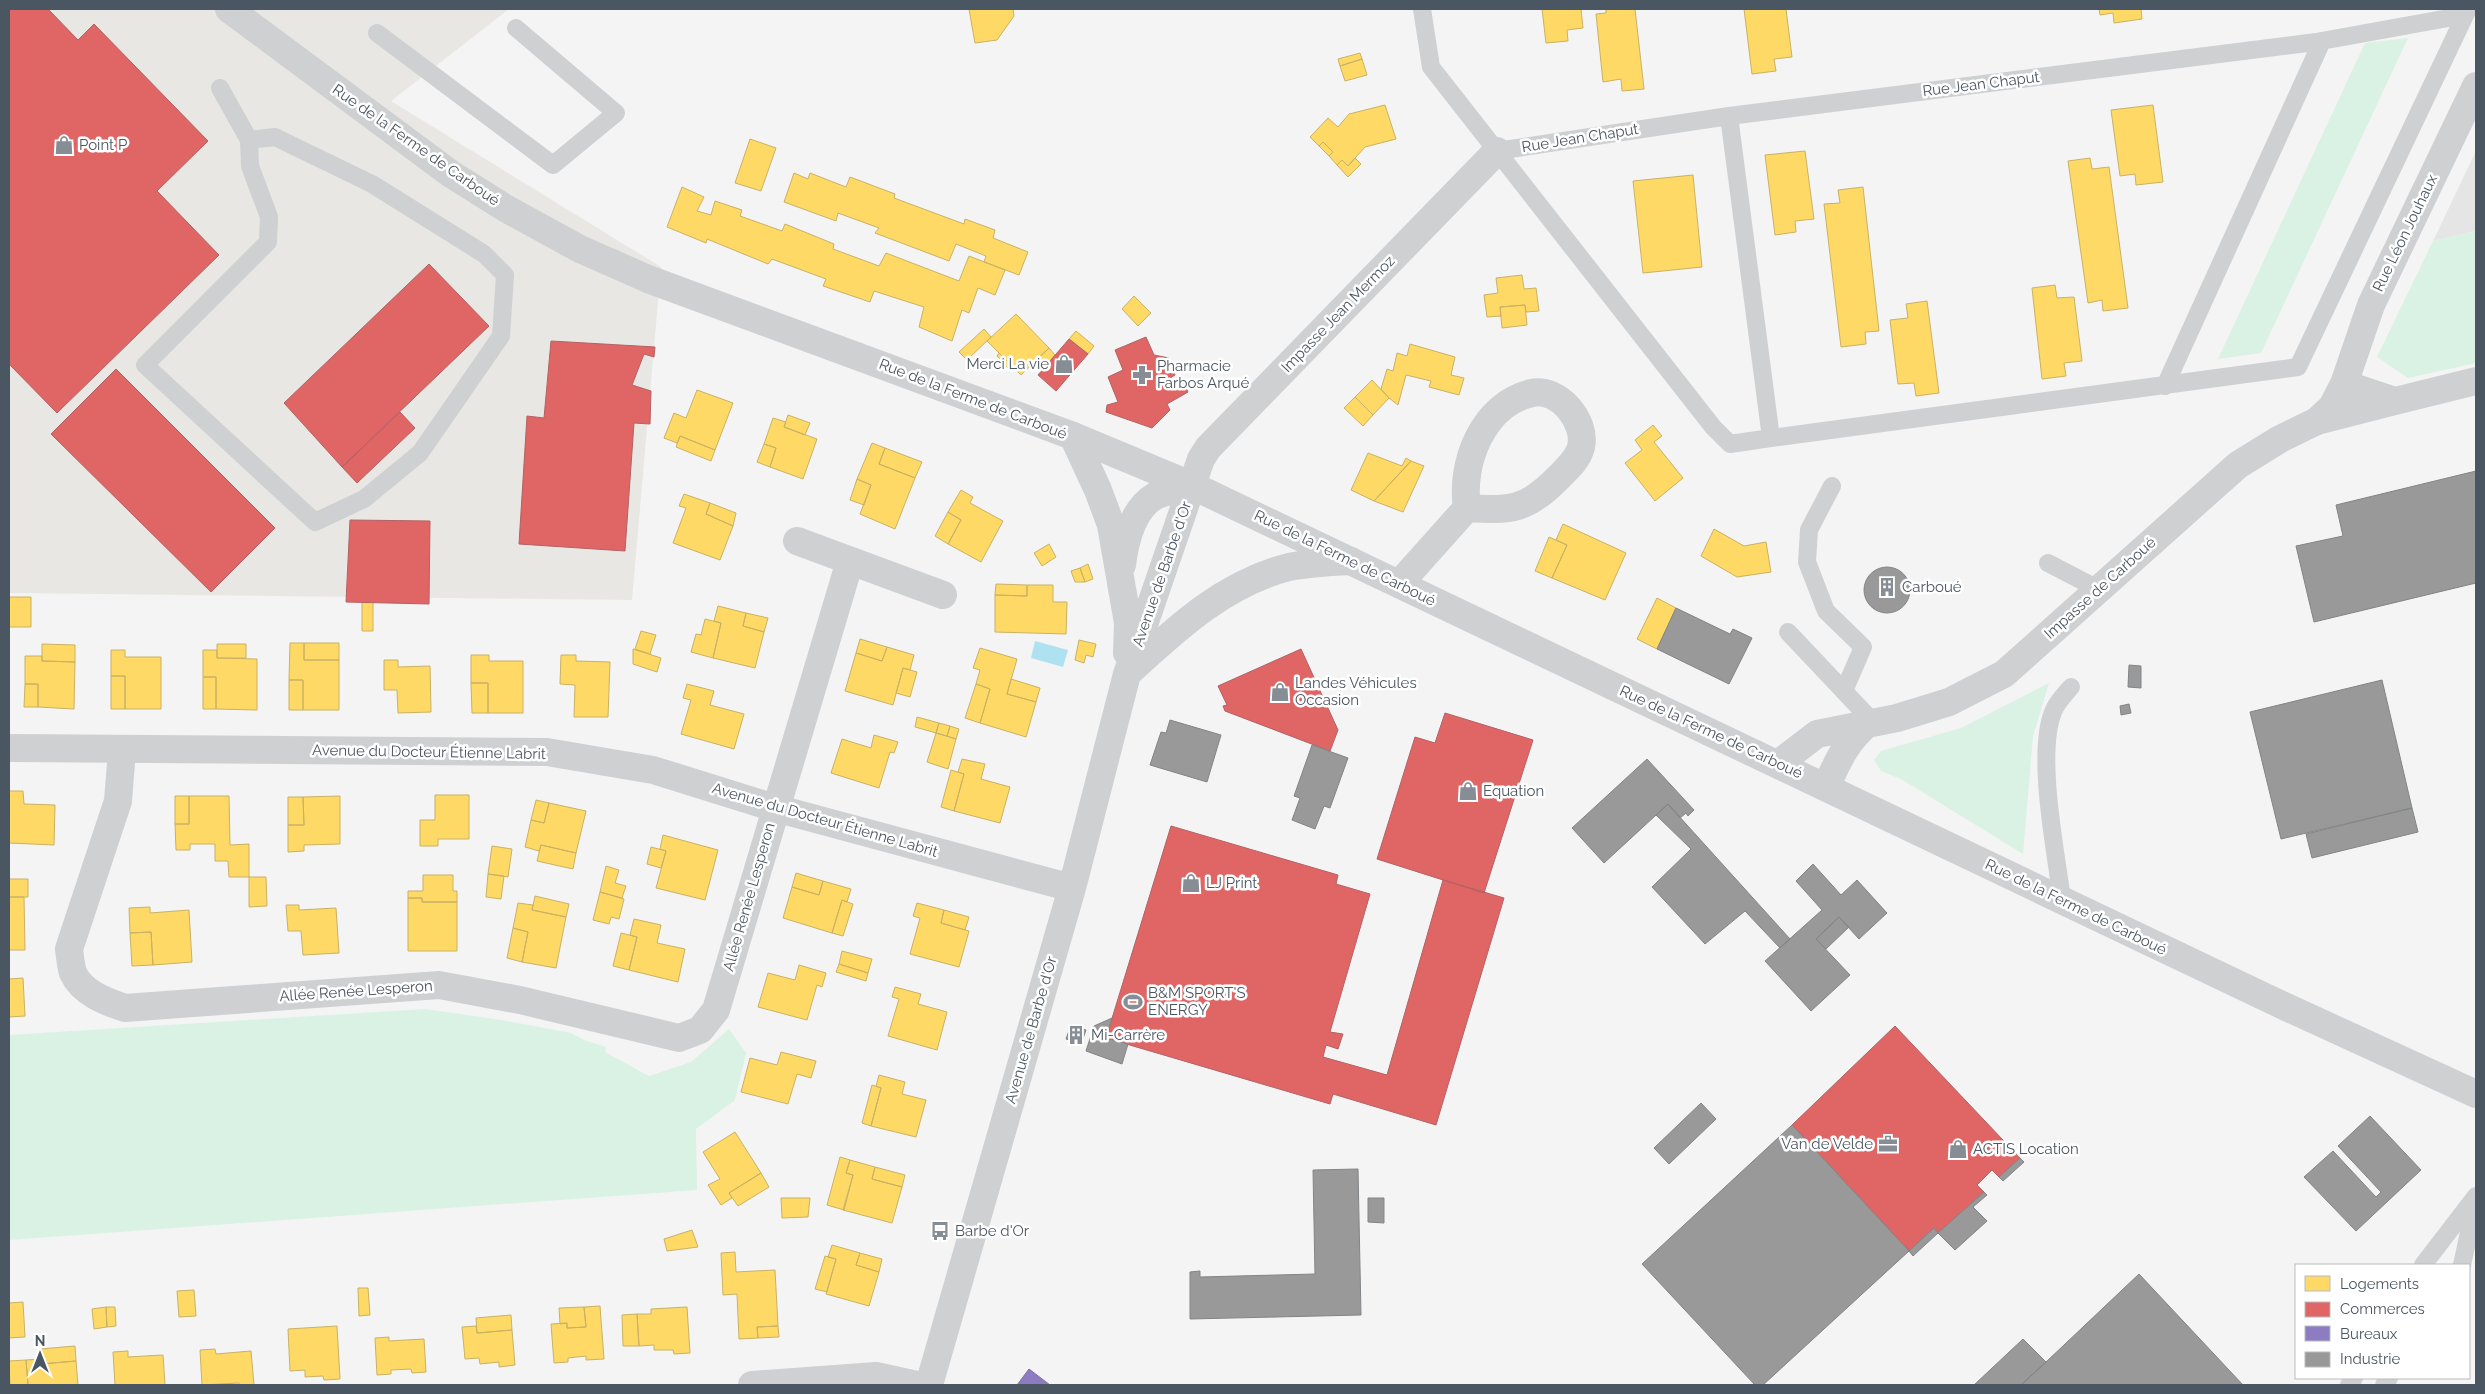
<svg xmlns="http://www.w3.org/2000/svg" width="2485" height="1394" viewBox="0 0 2485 1394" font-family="Raleway,sans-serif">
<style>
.commercial{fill:#e8e7e3}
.education{fill:#e6e5e6}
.green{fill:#d9f2e3}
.water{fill:#aee2f0}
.homes{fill:#ffd966;stroke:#c9b264}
.shops{fill:#e06666;stroke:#b36164}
.offices{fill:#8e7cc3;stroke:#7a71a6}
.industry{fill:#999;stroke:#818588}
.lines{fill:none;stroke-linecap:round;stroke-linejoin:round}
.service{stroke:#ced0d2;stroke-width:18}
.minor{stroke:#ced0d2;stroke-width:28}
.tertiary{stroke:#ced0d2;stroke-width:28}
.labels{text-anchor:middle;stroke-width:5;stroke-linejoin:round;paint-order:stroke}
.street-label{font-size:15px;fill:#4a5661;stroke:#fff}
.poi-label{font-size:15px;fill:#4a5661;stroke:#fff;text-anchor:start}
</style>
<rect width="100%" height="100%" fill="#f4f4f4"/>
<!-- commercial -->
<path class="commercial" d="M9,9H509L391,101L661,267L632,600L9,593Z"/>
<!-- education -->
<path class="education" d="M2476,151V231L2433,241Z"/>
<!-- green -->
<path class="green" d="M2408,38L2261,353L2218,359L2365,43Z
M2476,231V363L2408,378L2377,357L2433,241Z
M2049,683L2033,736L2023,854L1901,779L1881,771L1874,760L1881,751L1961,728Z
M425,1009L501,1020L571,1033L584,1040L606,1047L605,1052L649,1076L691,1062L729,1029L746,1053L735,1100L696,1129L697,1190L9,1240V1035Z"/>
<!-- water -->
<path class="water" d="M1035,641L1068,650L1063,667L1031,658Z"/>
<!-- homes -->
<path class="homes" d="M969,9H1013L1014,16L997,40L975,43Z
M1542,9H1581L1583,28L1567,30L1568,41L1546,43Z
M1606,9H1635L1644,89L1622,91L1621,79L1603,82L1596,14L1606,13Z
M1744,9H1786L1792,57L1774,59L1776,71L1752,74Z
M2099,9H2141L2142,19L2114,23L2113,13L2100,15Z
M1360,53L1362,59L1340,66L1338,59Z
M1362,59L1367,75L1345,81L1340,66Z
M1385,105L1396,139L1365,147L1348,166L1342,160L1337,165L1329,156L1333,152L1323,142L1319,146L1310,137L1328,118L1338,127L1349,114Z
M2153,105L2163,182L2136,185L2135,174L2120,176L2111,110Z
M750,139L776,148L761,191L735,183Z
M1323,142L1333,152L1329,156L1319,146Z
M1805,151L1814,219L1795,221L1796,232L1775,235L1765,155Z
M1355,158L1361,164L1348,177L1337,165L1342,160L1348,166Z
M2090,158L2092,169L2109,167L2128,308L2103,311L2102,300L2088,303L2068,161Z
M794,173L808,179L810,173L846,187L850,177L895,194L894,198L964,224L965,219L995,230L993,238L1028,252L1019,275L984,262L986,256L956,244L949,261L875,233L879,228L838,213L836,221L784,202Z
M1693,175L1702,267L1643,273L1633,181Z
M682,187L704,197L697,211L711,215L715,201L742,210L740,216L782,231L785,224L834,244L833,249L879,266L886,253L959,281L969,256L1005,270L995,295L978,288L969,313L962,310L952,341L919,327L924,307L874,291L870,302L823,286L826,279L772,259L768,264L707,239L706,243L667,227Z
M1863,187L1879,331L1865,332L1866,344L1841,347L1824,204L1840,203L1838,190Z
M1522,275L1524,289L1536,288L1539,311L1526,312L1525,305L1500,307L1501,316L1487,317L1484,295L1498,293L1496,278Z
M2055,285L2057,298L2074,297L2082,361L2064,363L2066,376L2042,379L2032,288Z
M1134,296L1151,313L1138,326L1122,309Z
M1927,301L1939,393L1916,396L1914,383L1898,384L1890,320L1908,318L1906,304Z
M1525,305L1527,325L1502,328L1500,307Z
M1016,314L1049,348L1021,375L987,341Z
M984,329L991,337L967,360L959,352Z
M1076,331L1094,346L1088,354L1069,339Z
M1410,344L1455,357L1451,375L1464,378L1459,395L1429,387L1431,381L1406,375L1398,405L1389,398L1381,389L1387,369L1393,371L1397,353L1407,356Z
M1049,348L1055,355L1043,370L1034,362Z
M999,353L1012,366L1009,369L997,356Z
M1372,380L1389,398L1373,415L1355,397Z
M697,390L733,403L715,450L680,436L677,443L664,438L674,413L686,418Z
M1355,397L1373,415L1363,426L1344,408Z
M788,415L810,423L805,435L784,427Z
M773,418L786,422L784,427L817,439L803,479L770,467L776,448L764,444Z
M1653,425L1662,436L1654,442L1683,478L1655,501L1625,463L1642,450L1635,440Z
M680,436L715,450L711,461L676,447Z
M872,443L885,448L879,464L915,478L895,529L860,514L871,485L857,479Z
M764,444L776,448L770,467L757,462Z
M885,448L922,462L915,478L879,464Z
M1368,453L1402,466L1406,458L1411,461L1374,501L1351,490Z
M1411,461L1424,466L1403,512L1374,501Z
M857,479L871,485L864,505L850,500Z
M961,490L973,497L970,503L1003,521L981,562L948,544L961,520L948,512Z
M684,494L710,503L706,514L733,526L720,560L673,543L686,508L679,506Z
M710,503L736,513L733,526L706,514Z
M948,512L961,520L948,544L935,536Z
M1563,524L1626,553L1605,600L1552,578L1567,545L1556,540Z
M1714,529L1744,546L1766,542L1771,572L1737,577L1701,556Z
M1549,537L1567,545L1552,578L1535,571Z
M1049,544L1056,557L1042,566L1034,553Z
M1088,564L1093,579L1085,582L1080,568Z
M1080,568L1085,582H1075L1071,571Z
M996,584L1027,585V596L995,595Z
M1027,585H1053V602H1067L1066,634L995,632V595L1027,596Z
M9,597H31V627H9Z
M1657,598L1676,608L1657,649L1637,639Z
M362,602H373V631H362Z
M718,606L746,613L743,626L764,632L755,668L713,658L721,623L714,621Z
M746,613L768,618L764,632L743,626Z
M705,619L721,623L713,658L691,652L696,634L701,635Z
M641,631L656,635L650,654L635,649Z
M860,639L887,647L882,661L856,653Z
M1079,640L1096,644L1093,657L1086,655L1084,663L1075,660Z
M290,643H304V660H339V710H303V680H289Z
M304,643H339V660H304Z
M42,644L75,645V662L42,661Z
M217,644H246V658H217Z
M887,647L914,655L910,670L903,668L893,705L845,691L856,653L882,661Z
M980,648L1017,659L1007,694L1036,702L1026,737L980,723L990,689L976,684L980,670L973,668Z
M633,649L661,658L657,672L633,664Z
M111,650H125V657H161V709H125V676H111Z
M203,650H217V658L257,659V710L216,709V677H203Z
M471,655H489V661H523V713H488V683H471Z
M561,655H576V661L610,662L608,717H574L575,685L560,684Z
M25,656H42V661L75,662L74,709L38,707V684H25Z
M384,660H398V667L430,666L431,712L398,713L397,690H384Z
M903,668L917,672L910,697L896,693Z
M111,676H125V709H111Z
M203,677H216V709H203Z
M1011,679L1040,688L1036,702L1007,694Z
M289,680H303V710H289Z
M471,683H488V713H472Z
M25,684H38V707H24Z
M687,684L714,691L710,705L744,714L734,749L681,734L691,700L683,698Z
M976,684L990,689L980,723L965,718Z
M917,717L939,723L936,733L915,727Z
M939,723L950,726L947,736L936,733Z
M950,726L959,729L956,739L947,736Z
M936,733L956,739L948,769L927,762Z
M874,735L898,742L894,753L890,752L879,788L831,773L842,739L871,748Z
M962,759L985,764L981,779L1010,787L1000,823L954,811L964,774L958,772Z
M951,770L964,774L954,811L941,807Z
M9,791H23L24,804L55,805L54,845L9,843Z
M435,795H469V839H438V846H420V820H435Z
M175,796H189V824H175Z
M189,796H229L230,845L249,844V877H229L228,861H215V844H190V850H176L175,824H189Z
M340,796V844L304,845V851L288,852V825H304L303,797Z
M288,797H303L304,825H288Z
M536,800L549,803L544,823L531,820Z
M549,803L586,811L576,853L541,845L539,851L525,847L531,820L544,823Z
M663,835L718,850L705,900L656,888L666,851L660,849Z
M541,845L576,853L573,869L537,861Z
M492,846L512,849L508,877L488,874Z
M651,847L666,851L661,868L647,864Z
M606,866L619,870L615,883L626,886L622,898L600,892Z
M796,873L823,881L819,895L792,887Z
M488,874L504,876L501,899L486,897Z
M423,875H453V891H457V902H422V898H408V891H423Z
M249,877H266L267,906L249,907Z
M9,879H28V897H9Z
M823,881L851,889L847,902L842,900L832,933L783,918L792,887L819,895Z
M600,892L624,899L619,919L611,917L609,924L593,920Z
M535,896L569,904L566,917L532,910Z
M9,897H24L25,950H9Z
M408,898H422V902H457V951H408Z
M842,900L853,904L843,936L832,933Z
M518,903L533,905L532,910L566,917L556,968L522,962L528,932L513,928Z
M917,903L944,910L941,923L969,931L959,967L910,954L920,918L913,916Z
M286,905H299V910L336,908L339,953L303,955L301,931H288Z
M150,907V913L189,910L192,962L153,965L151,932L130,933L129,908Z
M944,910L969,917L965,930L941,923Z
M634,919L661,925L657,943L685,949L678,982L629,970L637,937L630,935Z
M513,928L528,932L522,962L507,958Z
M151,932L153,965L132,966L130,933Z
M621,933L637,937L629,970L613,966Z
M842,951L872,959L868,973L839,964Z
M839,964L868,973L866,981L836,972Z
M799,965L826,973L822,987L817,985L807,1020L758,1007L768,973L795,980Z
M23,978L25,1016L9,1017V979Z
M895,987L921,994L918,1004L947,1012L937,1050L888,1036L899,999L892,997Z
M781,1052L816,1061L811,1078L797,1074L788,1104L741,1092L750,1058L777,1065Z
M879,1075L905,1082L902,1094L926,1100L916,1137L871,1126L881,1088L876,1086Z
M872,1085L881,1088L871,1126L862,1123Z
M735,1132L761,1173L729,1193L732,1198L721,1205L708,1185L720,1179L703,1152Z
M840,1157L850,1160L846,1173L853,1175L844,1210L827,1205Z
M850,1160L875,1167L872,1179L902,1187L892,1223L843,1210L853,1175L846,1173Z
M875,1167L905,1175L902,1187L872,1179Z
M761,1173L769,1187L738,1206L729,1193Z
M781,1198H810L808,1217L782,1218Z
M692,1230L698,1247L667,1251L664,1239Z
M832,1245L860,1253L856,1265L879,1272L869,1306L826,1294L836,1259L828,1257Z
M735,1252L736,1272L775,1270L778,1326L757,1327L758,1338L739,1339L737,1294L723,1295L721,1253Z
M860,1253L882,1259L879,1272L856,1265Z
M825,1256L836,1259L827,1292L815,1289Z
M358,1288H368L370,1315L359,1316Z
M194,1290L196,1316L179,1317L177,1291Z
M23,1302L25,1337L9,1338V1303Z
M600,1306L604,1359L586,1360V1356L568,1358V1362L554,1363L551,1324L567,1323V1328L586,1327L584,1307Z
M106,1307L107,1327L94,1329L92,1309Z
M106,1307H115L116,1326L107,1327Z
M584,1307L586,1327L567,1328V1323L560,1324L559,1308Z
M687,1307L690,1353L674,1354L673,1350H654V1345L639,1346L637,1314H651V1309Z
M637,1314L639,1346H623L622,1315Z
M511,1315L512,1330L477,1333L476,1318Z
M337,1326L340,1379L324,1380L323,1376L305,1377V1370L290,1371L288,1329Z
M476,1326L477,1333L512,1330L515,1365L499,1367V1362L480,1364L479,1358L465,1359L462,1327Z
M778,1326L779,1337L758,1338L757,1327Z
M389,1337V1341L424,1339L426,1372L412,1373L411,1369L391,1370V1374L377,1375L375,1338Z
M75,1346L76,1361L41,1364L40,1349Z
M215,1349L216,1354L251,1351L254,1385H239V1383L202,1385L200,1350Z
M128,1351V1357L163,1355L165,1385H115L113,1352Z
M41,1359V1364L76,1361L78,1385H28L26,1360Z
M26,1360L28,1385H10L9,1361Z"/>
<!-- shops -->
<path class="shops" d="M9,9H48L78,40L94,24L208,141L157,191L219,255L57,413L9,364Z
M429,264L489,326L342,467L284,403Z
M1146,337L1154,355L1169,358L1175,375L1165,381L1169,387L1182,380L1188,392L1167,404L1170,410L1152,428L1106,412L1107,405L1118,402L1108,377L1123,370L1115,350Z
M1069,339L1088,354L1056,391L1038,375Z
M551,341L655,347L654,357L644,354L632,385L651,391L650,424L634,423L625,551L519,544L527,416L544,418Z
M116,369L275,528L211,592L51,434Z
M400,412L415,428L357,483L342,467Z
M350,520L430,521L429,604L346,602Z
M1301,649L1338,730L1330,751L1225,711L1223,706L1227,705L1218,686Z
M1445,713L1533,740L1484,893L1377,859L1415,737L1435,743Z
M1171,826L1338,875L1336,884L1370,894L1330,1032L1343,1034L1338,1049L1326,1045L1323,1057L1387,1075L1443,880L1504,898L1436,1125L1333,1094L1330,1104L1106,1038Z
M1895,1026L2020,1158L1999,1177L1992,1170L1977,1185L1984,1192L1938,1233L1934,1228L1909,1251L1792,1125Z"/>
<!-- offices -->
<path class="offices" d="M1029,1369L1050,1385H1017Z"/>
<!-- industry -->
<path class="industry" d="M2476,471V583L2314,622L2296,546L2343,536L2336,505Z
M1864 590a23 23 0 1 1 46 0a23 23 0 1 1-46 0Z
M1676,608L1730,634L1733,629L1752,638L1729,684L1657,649Z
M2129,665L2141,666V688L2128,687Z
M2382,680L2412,808L2281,839L2250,712Z
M2129,704L2131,713L2121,715L2120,706Z
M1170,720L1221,735L1207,782L1150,765L1161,732L1166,733Z
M1312,745L1348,758L1330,808L1324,806L1315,829L1292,820L1300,798L1294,796Z
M1647,759L1694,810L1688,816L1686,813L1680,818L1668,804L1604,863L1572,828Z
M1668,804L1790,939L1780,948L1745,911L1705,944L1652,887L1691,849L1656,815Z
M2412,808L2418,832L2312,858L2306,834Z
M1813,864L1841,895L1857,880L1887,913L1859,939L1839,917L1816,939L1850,975L1811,1011L1765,961L1822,910L1796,881Z
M1839,917L1849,927L1826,949L1816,939Z
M1112,1018L1106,1038L1128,1044L1122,1064L1086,1051L1094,1026Z
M1071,1025L1086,1030L1081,1044L1066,1039Z
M1701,1103L1716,1119L1669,1164L1654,1148Z
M2370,1116L2421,1170L2356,1231L2304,1177L2333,1151L2376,1197L2381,1192L2338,1146Z
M1792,1125L1909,1251L1763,1385H1755L1642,1264Z
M2020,1158L2024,1162L2003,1181L1999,1177Z
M1358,1169L1361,1315L1190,1319V1272L1200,1271V1277L1315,1274L1313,1170Z
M1984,1192L1987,1195L1973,1207L1987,1221L1955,1250L1938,1233Z
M1368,1198H1384V1223L1368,1222Z
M1934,1228L1938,1233L1913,1256L1909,1251Z
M2139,1274L2243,1385H2021L2046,1362Z
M2023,1339L2046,1362L2021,1385H1974Z"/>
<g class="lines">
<!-- service -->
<path class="service" d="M1422,9L1431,67L1713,427L1730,444L1771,438
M377,33L553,165L616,113L516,28
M220,88L249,140L275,137L372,184L484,254L505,275L501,336L420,453L364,499L315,522L145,365L268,242L269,217L250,166L249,140
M1729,116L1771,438L2298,367L2468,9
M1497,151L1729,116L2316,42L2465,15
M2165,386L2322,41
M1832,486L1809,530L1807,562L1826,611L1863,647L1844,691
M2048,563L2098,589
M1788,632L1873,722
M2062,900C2056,852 2036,755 2053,712C2056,703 2065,694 2071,687
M2423,1265L2476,1196
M2462,1265L2476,1200
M2349,1385L2354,1378
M2384,1385L2389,1378"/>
<!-- minor -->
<path class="minor" d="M2344,384L2395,401L2476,381
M2317,421L2395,401
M1073,436L1098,490L1111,525L1128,623L1127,653
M797,541L943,595
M1122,565C1125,541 1133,509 1155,496C1166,491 1182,489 1193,486
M1399,584L1467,508C1460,463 1483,404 1532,393C1558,387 1587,421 1581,447C1578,459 1568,468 1559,477C1527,510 1511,511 1467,508
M1130,671C1177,628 1225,583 1289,567C1309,563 1330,562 1351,561
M9,748L547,752L653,770L775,808L1072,888
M122,750L118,801L69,949C70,957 71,967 73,973C82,993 107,1002 125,1008L439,985L520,1000L679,1038L700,1030L716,1010L850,561
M752,1385L876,1376L917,1385
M929,1385L1072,888L1127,674L1201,459L1208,448L1497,151"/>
<!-- tertiary -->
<path class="tertiary" d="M229,9L451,174L505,208L580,249L648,279L1073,436L1193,486L2284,1006L2476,1094
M1778,764L1817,734L1897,718L1949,702L2004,674L2238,465L2280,439L2317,421L2332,407L2344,384L2371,305L2476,86
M1826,787C1838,761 1845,743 1867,724"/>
</g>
<!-- icons -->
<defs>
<g id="shop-bare" transform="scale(1.5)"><path d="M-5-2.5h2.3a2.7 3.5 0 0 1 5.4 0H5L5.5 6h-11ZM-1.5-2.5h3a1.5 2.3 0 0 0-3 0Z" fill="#868d94" stroke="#fff" stroke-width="2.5" paint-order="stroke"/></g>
<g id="pharmacy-bare" transform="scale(1.5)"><path d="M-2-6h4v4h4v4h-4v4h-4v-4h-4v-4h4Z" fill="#868d94" stroke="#fff" stroke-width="2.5" paint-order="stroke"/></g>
<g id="building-bare" transform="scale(1.5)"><path d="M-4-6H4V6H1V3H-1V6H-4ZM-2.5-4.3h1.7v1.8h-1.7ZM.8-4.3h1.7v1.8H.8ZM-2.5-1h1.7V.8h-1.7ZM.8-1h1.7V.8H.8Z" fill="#868d94" stroke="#fff" stroke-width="2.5" paint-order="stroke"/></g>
<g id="stadium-bare" transform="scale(1.5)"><path d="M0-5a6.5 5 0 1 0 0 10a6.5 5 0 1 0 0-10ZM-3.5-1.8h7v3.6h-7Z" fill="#868d94" stroke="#fff" stroke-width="2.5" paint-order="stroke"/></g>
<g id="office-bare" transform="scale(1.5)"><path d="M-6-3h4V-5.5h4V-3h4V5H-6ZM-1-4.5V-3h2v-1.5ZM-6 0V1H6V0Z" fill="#868d94" stroke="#fff" stroke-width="2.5" paint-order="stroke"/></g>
<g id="bus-bare" transform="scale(1.5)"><path d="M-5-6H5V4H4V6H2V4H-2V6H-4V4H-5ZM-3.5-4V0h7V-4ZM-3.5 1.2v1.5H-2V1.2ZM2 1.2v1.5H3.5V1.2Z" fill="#868d94" stroke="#fff" stroke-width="2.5" paint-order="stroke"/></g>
</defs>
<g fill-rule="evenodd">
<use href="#shop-bare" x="64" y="145"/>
<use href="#shop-bare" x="1064" y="364"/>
<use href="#pharmacy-bare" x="1142" y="375"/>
<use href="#building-bare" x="1887" y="587"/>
<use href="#shop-bare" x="1280" y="692"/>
<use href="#shop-bare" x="1468" y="791"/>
<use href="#shop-bare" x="1191" y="883"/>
<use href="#stadium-bare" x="1133" y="1002"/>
<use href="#building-bare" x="1076" y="1035"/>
<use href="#office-bare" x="1888" y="1144"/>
<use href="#shop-bare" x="1958" y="1149"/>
<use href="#bus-bare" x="940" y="1231"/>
</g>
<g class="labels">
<!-- street labels -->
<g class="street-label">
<text transform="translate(1981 84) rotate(-7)" y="5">Rue Jean Chaput</text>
<text transform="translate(1580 138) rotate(-9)" y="5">Rue Jean Chaput</text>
<text transform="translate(416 145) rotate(35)" y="5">Rue de la Ferme de Carboué</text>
<text transform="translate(2405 233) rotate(-64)" y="5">Rue Léon Jouhaux</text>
<text transform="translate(1338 314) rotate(-46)" y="5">Impasse Jean Mermoz</text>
<text transform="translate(973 399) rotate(21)" y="5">Rue de la Ferme de Carboué</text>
<text transform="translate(1345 558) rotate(26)" y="5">Rue de la Ferme de Carboué</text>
<text transform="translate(1162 574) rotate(-71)" y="5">Avenue de Barbe d'Or</text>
<text transform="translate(2100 588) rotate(-42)" y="5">Impasse de Carboué</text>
<text transform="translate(1711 732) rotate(25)" y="5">Rue de la Ferme de Carboué</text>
<text transform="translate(429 752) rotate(1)" y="5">Avenue du Docteur Étienne Labrit</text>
<text transform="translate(825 820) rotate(16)" y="5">Avenue du Docteur Étienne Labrit</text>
<text transform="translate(749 897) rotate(-74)" y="5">Allée Renée Lesperon</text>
<text transform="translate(2076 907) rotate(26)" y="5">Rue de la Ferme de Carboué</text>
<text transform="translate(356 991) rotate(-4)" y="5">Allée Renée Lesperon</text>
<text transform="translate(1031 1030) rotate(-74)" y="5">Avenue de Barbe d'Or</text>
</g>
<!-- poi labels -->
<g class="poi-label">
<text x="79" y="150">Point P</text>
<text x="1049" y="369" text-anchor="end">Merci La vie</text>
<text x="1157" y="371">Pharmacie<tspan x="1157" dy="17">Farbos Arqué</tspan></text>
<text x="1902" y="592">Carboué</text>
<text x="1295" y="688">Landes Véhicules<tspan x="1295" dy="17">Occasion</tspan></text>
<text x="1483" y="796">Equation</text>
<text x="1206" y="888">LJ Print</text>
<text x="1148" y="998">B&amp;M SPORT'S<tspan x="1148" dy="17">ENERGY</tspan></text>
<text x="1091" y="1040">Mi-Carrère</text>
<text x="1873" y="1149" text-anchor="end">Van de Velde</text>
<text x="1973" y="1154">ACTIS Location</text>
<text x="955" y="1236">Barbe d'Or</text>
</g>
</g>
<!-- border -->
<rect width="2485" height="1394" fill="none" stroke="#4a5661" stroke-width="20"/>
<!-- legend -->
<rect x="2295" y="1264" width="175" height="115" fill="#ffffff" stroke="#b7bbc0"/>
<rect x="2305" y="1276" width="25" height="15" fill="#ffd966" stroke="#b7bbc0"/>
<text x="2340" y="1289" font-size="15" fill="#4a5661">Logements</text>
<rect x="2305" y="1302" width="25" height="15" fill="#e06666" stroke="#b7bbc0"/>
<text x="2340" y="1314" font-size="15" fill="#4a5661">Commerces</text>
<rect x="2305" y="1326" width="25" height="15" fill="#8e7cc3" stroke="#b7bbc0"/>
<text x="2340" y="1339" font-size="15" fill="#4a5661">Bureaux</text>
<rect x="2305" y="1352" width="25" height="15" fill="#999999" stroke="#b7bbc0"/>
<text x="2340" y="1364" font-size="15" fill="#4a5661">Industrie</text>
<!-- north arrow -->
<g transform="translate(40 1354)" stroke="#ffffff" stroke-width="4" paint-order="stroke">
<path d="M0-4L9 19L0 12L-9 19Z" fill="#4a5661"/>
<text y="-8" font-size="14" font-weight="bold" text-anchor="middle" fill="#4a5661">N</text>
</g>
</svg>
